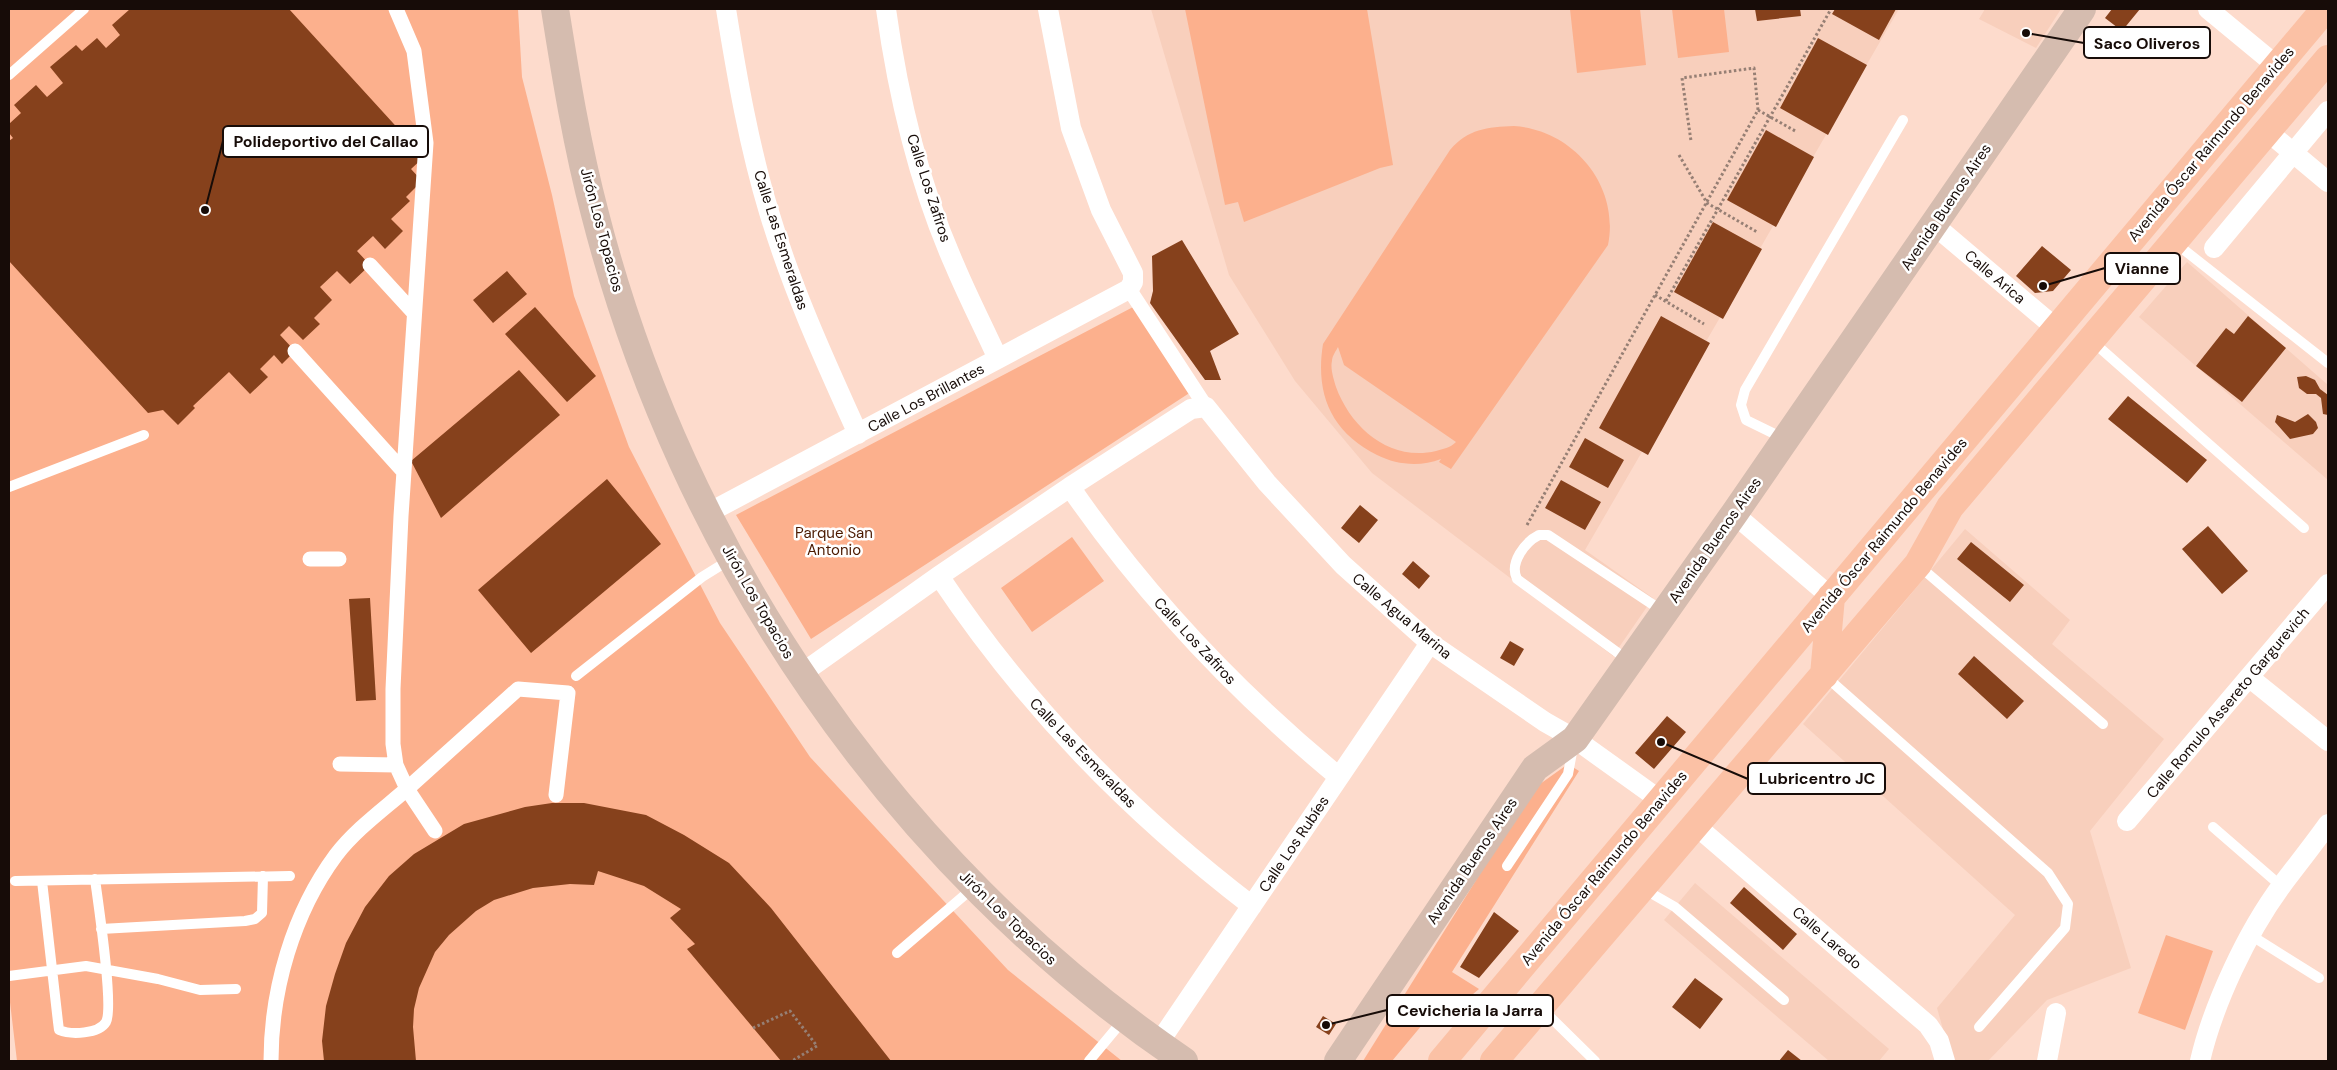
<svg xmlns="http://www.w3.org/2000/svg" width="2337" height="1070" viewBox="0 0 2337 1070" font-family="'DM Sans',sans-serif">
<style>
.built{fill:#f8cfbc}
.green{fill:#fcb08d;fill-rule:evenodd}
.building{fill:#86411c}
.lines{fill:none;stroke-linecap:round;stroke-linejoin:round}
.path{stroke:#967f74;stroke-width:3;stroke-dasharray:2.5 2.5;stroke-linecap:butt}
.service{stroke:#fff;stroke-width:10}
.pedestrian{stroke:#fff;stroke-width:15}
.minor{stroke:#fff;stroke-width:20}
.secondary{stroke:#d5bcaf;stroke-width:28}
.primary{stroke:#fbc1a5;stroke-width:28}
.labels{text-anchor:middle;stroke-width:5;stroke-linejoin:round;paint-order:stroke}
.street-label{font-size:15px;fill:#170c08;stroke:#fff}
.park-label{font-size:15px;fill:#4b1a00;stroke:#fff}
.leader{fill:none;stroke:#170c08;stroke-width:2}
.callout-dot{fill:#170c08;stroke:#fff;stroke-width:2}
.callout{fill:#fff;stroke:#170c08;stroke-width:2}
.callout-label{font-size:16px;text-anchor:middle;font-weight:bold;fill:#170c08}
</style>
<rect width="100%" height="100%" fill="#fddbcc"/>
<!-- built -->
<path class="built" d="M1151,9H1899L1585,550L1653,598L1613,656L1372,473L1295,381L1229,275Z
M1985,9H2061L2036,48L1979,19Z
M2187,262L2328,385V480L2139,317Z
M1965,529L2070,620L2052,644L2164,739L2090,831L2131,968L2047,1000L1988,1061H1952L1937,1008L2015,915L1803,724Z
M1695,883L1889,1049L1879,1061H1829L1664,920Z"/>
<!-- green -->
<path class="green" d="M9,9H518L522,77L552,195L574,296L629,447L720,623L810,757L1008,970L1122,1061H17L9,994Z
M1185,9H1367L1393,165L1380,168L1244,222L1238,202L1225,205Z
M1570,9H1640L1646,65L1577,73Z
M1672,9H1724L1729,52L1678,58Z
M1514,126C1574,130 1620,186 1608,245L1451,469L1439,462L1441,459C1420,467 1397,465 1377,455C1331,432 1315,394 1323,344L1450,150C1468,129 1487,127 1514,126ZM1338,347L1344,365L1456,442C1450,448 1443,449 1436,451C1390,462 1351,428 1336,387C1334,380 1330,369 1332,361C1332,356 1336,351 1338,347Z
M1135,306L1191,392L811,639L736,515Z
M1072,537L1104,581L1032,632L1001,588Z
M1568,764L1579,771L1452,972L1479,989L1453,1011L1422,1025L1392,1061H1363L1533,789Z
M2166,935L2213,951L2185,1030L2138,1013Z"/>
<!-- building -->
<path class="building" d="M130,9H289L424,157L411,169L422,181L406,197L410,201L391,219L403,231L385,249L373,236L357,251L370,265L350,284L337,271L320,287L332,300L314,318L320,324L303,340L289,326L280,335L295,351L282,364L274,355L260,369L268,377L250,394L229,372L193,406L195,408L178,425L163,410L148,413L9,261V141L13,138L9,133V124L21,113L14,105L36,85L47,97L63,83L50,67L76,45L82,51L97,38L106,48L120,35L112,25Z
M1755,9H1800L1801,16L1757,21Z
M1835,9H1896L1879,40L1832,14Z
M2112,9H2140L2122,31L2105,18Z
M1818,38L1867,65L1828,135L1780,108Z
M1766,130L1814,157L1776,227L1727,200Z
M1713,222L1762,249L1723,319L1674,292Z
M1182,240L1239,334L1210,351L1221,380H1205L1150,303L1153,291L1152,256Z
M2042,246L2071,270L2053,291L2035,293L2016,276Z
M507,271L527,294L493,323L473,300Z
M535,307L596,376L567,402L505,334Z
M1661,316L1710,343L1648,455L1599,428Z
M2248,316L2286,348L2242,402L2196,366L2226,328L2234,334Z
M519,370L560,415L441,518L411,461Z
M2306,376L2315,380L2320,389L2328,395V415L2323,414L2321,398L2316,394H2307L2299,388L2297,377Z
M2128,396L2207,460L2187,483L2108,419Z
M2308,414L2316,422L2318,428L2313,434L2290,439L2275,422L2277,415L2295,422Z
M1585,438L1624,460L1608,488L1569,467Z
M607,479L661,544L531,653L478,590Z
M1561,480L1601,502L1585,530L1545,508Z
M1360,505L1378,520L1359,543L1341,528Z
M2208,526L2248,571L2222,594L2182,549Z
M1971,542L2024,585L2010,602L1957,559Z
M1413,561L1430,576L1419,589L1402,574Z
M370,598L376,700L356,701L349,599Z
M1510,641L1524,649L1514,666L1500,658Z
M1974,656L2024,701L2007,719L1958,674Z
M1667,716L1686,732L1654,769L1635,753Z
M552,803H584L646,815L684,835L729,863L771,908L891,1061H781L687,949L695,944L670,918L681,909L644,886L598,871L594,885L570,884L533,888L494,900L476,911L449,935L435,952L419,988L414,1009L413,1027L416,1061H324L322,1041L326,1006L335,974L346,943L365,907L389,876L414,854L464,824L525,807Z
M1744,887L1797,934L1783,950L1730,903Z
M1494,912L1519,931L1479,978L1460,967Z
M1695,978L1723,999L1700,1029L1672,1007Z
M1323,1016L1336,1024L1329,1035L1316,1027Z
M1788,1050L1802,1061H1779Z"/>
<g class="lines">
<!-- path -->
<path class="path" d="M1758,110L1797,132
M1679,155L1707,203L1757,232
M1655,295L1704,324
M1666,301L1831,9
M1527,525L1758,110L1754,68L1682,78L1691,141
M753,1028L790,1011L817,1046L792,1061"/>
<!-- service -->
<path class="service" d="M9,75L84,9
M2174,242L2328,363
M2092,341L2304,528
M1785,439L1746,420L1741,405L1745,390L1903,120
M9,487L144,435
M1918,565L2103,724
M1629,661L1517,579C1509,563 1525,542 1539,535H1548L1664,612
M1824,675L2048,873L2068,904L2065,928L1979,1027
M576,676L702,577L731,559
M2213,827L2281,886
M1507,866L1568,774L1573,747
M15,881L290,876
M42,881L58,1022L59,1030C71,1035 99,1034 106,1022C114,1007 98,902 95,879
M1642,888L1675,907L1784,1000
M101,929L245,921L255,919L262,913L263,876
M2252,936L2319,978
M897,953L974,887
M9,976L86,966L158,979L200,990L236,989
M1541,1008L1595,1061
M1089,1061L1124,1019"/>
<!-- pedestrian -->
<path class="pedestrian" d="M396,9L414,51L426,143L401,516L393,689V744L396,765L407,789L435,831
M370,265L414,313
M1129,289L1206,407
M295,351L404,472
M310,559H339
M340,764L396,765
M271,1061C271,990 293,913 336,855C356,829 384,809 408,788C445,755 481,722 518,689L568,693L556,795"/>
<!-- minor -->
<path class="minor" d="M726,9C737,77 749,146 769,212C792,289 825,361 858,434
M886,9C898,96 919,185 955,266C968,297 984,328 998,359
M2208,9L2277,66
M2267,131L2328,182
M1934,225L2057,329
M2214,248L2328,111
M1070,487C1146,597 1236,692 1339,777
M708,513L1129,289L1133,282V273L1101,210L1071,128L1048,9
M1734,514L1831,597
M939,576C1026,706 1128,811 1252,906
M801,674L939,576L1070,487L1191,409L1206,407L1267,483L1343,565L1430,643L1545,722L1575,739L1660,800
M2250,678L2328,741
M2127,821L2328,584
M1695,825L1928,1025L1939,1041L1945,1061
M1158,1044L1430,643
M2047,1061L2056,1013
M2200,1061C2213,1005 2247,932 2282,885C2297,865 2313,845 2328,824"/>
<!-- secondary -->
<path class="secondary" d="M555,9C566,78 577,146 595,214C682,554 893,864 1184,1061
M1338,1061L1535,768L1575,739L1734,514L2082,9"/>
<!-- primary -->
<path class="primary" d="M1824,675L1831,597
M1442,1061L2325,9
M1494,1061L1918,564L1950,507L2328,59"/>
</g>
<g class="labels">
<!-- street labels -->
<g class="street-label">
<text transform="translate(2211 144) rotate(-50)" y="5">Avenida Óscar Raimundo Benavides</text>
<text transform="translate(929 188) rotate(72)" y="5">Calle Los Zafiros</text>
<text transform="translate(1946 207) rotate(-56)" y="5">Avenida Buenos Aires</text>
<text transform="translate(602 230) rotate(75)" y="5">Jirón Los Topacios</text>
<text transform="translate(781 240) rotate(72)" y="5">Calle Las Esmeraldas</text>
<text transform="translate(1995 277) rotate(40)" y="5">Calle Arica</text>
<text transform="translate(926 398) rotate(-28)" y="5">Calle Los Brillantes</text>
<text transform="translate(1884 535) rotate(-50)" y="5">Avenida Óscar Raimundo Benavides</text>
<text transform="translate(1715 540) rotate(-55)" y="5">Avenida Buenos Aires</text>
<text transform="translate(758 602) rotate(60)" y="5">Jirón Los Topacios</text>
<text transform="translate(1402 616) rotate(40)" y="5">Calle Agua Marina</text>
<text transform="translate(1195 641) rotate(47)" y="5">Calle Los Zafiros</text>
<text transform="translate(2228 703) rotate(-50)" y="5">Calle Romulo Assereto Gargurevich</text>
<text transform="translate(1083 753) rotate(46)" y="5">Calle Las Esmeraldas</text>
<text transform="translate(1294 844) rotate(-56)" y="5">Calle Los Rubíes</text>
<text transform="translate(1472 861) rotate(-56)" y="5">Avenida Buenos Aires</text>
<text transform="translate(1604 868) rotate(-50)" y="5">Avenida Óscar Raimundo Benavides</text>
<text transform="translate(1008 918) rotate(44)" y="5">Jirón Los Topacios</text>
<text transform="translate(1827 938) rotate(41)" y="5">Calle Laredo</text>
</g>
<!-- park labels -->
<g class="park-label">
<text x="834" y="538">Parque San<tspan x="834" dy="17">Antonio</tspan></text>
</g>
</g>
<!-- callouts -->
<path class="leader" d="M2026 33L2084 43M205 210L223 141M2043 286L2105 268M1661 742L1748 779M1326 1025L1387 1010"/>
<g class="callout-dot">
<circle cx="2026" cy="33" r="5"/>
<circle cx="205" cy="210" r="5"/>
<circle cx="2043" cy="286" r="5"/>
<circle cx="1661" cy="742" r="5"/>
<circle cx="1326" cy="1025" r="5"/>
</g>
<g class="callout">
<rect x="2084" y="27" width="126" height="31" rx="5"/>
<rect x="223" y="126" width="205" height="31" rx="5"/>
<rect x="2105" y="253" width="75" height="31" rx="5"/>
<rect x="1748" y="763" width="137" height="31" rx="5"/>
<rect x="1387" y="995" width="166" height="31" rx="5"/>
</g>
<g class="callout-label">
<text x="2147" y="49">Saco Oliveros</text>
<text x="326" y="147">Polideportivo del Callao</text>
<text x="2142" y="274">Vianne</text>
<text x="1817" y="784">Lubricentro JC</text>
<text x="1470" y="1016">Cevicheria la Jarra</text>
</g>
<!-- border -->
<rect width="2337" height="1070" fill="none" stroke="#170c08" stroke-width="20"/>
</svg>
